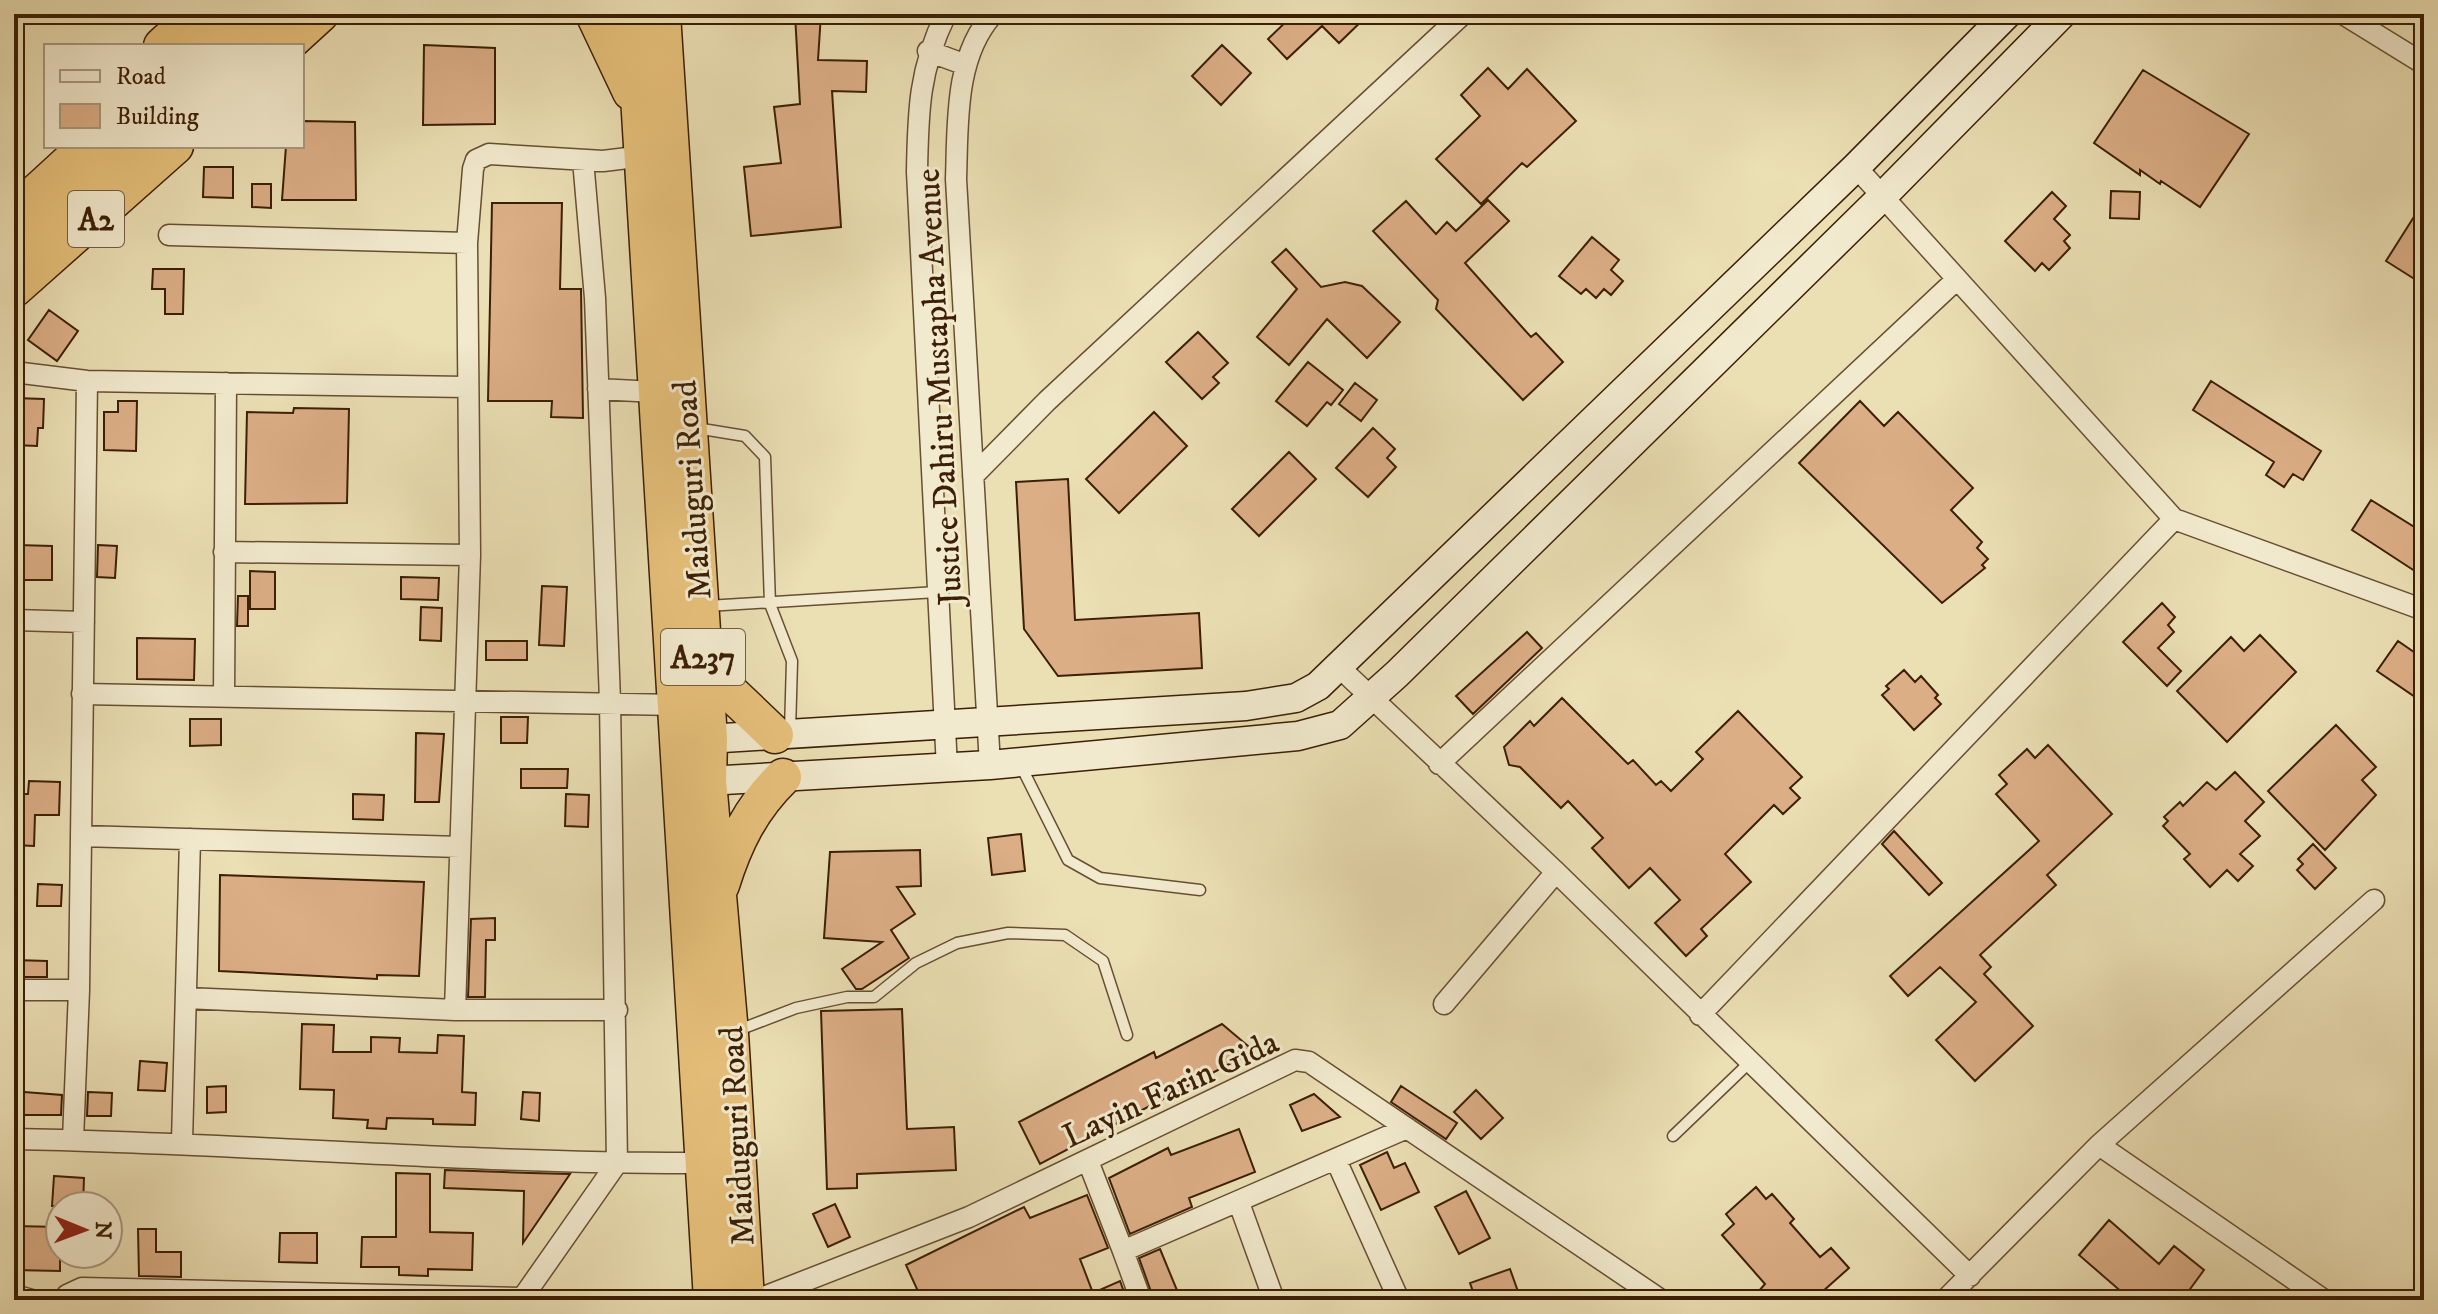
<svg xmlns="http://www.w3.org/2000/svg" width="2438" height="1314" viewBox="0 0 2438 1314" font-family="'IM FELL DW Pica',serif">
<style>
.building{fill:#dcae86;stroke:#3c1f05;stroke-width:2}
.lines{fill:none;stroke-linecap:round;stroke-linejoin:round}
.lane-casing{stroke:#684f31;stroke-width:13}
.street-casing{stroke:#684f31;stroke-width:23}
.secondary-casing{stroke:#3c1f05;stroke-width:31}
.highway-casing{stroke:#3c1f05;stroke-width:39}
.lane{stroke:#f2eace;stroke-width:10}
.street{stroke:#f2eace;stroke-width:20}
.secondary{stroke:#f2eace;stroke-width:28}
.highway{stroke:#e6c07a;stroke-width:36}
.labels{text-anchor:middle;stroke-width:6;stroke-linejoin:round;paint-order:stroke}
.shield{fill:#f2eace;stroke:#735c41;stroke-width:2}
.shield-label{font-size:32px;font-weight:bold;fill:#3c1f05}
.street-label{font-size:34px;fill:#3c1f05;stroke:#f2eace}
</style>
<rect width="100%" height="100%" fill="#ebdfb4"/>
<filter id="stains"><feTurbulence type="fractalNoise" baseFrequency=".0025" numOctaves="4"/><feColorMatrix values="0 0 0 0 .2 0 0 0 0 .09 0 0 0 0 .02 0 0 0 .5 -.17"/></filter>
<radialGradient id="worn" r=".72"><stop offset=".6" stop-color="#630" stop-opacity="0"/><stop offset="1" stop-color="#630" stop-opacity=".3"/></radialGradient>
<!-- building -->
<path class="building" d="M795,14H821L818,60L867,61L866,92L832,91L841,227L751,236L744,167L781,163L774,107L800,104Z
M1294,14H1369L1339,43L1322,26L1287,59L1268,39Z
M424,45L495,48V124L423,125Z
M1222,45L1251,73L1221,105L1192,76Z
M1488,68L1508,89L1527,69L1576,121L1527,167L1522,163L1481,204L1436,159L1480,116L1461,95Z
M2143,70L2249,134L2200,207L2161,181L2160,184L2140,170V175L2094,143Z
M302,121L355,122L356,200H282L286,146H302Z
M204,167H233V198L203,197Z
M252,184H271V208L252,207Z
M2111,191L2140,192L2139,219L2110,218Z
M2052,192L2066,206L2054,219L2070,235L2064,241L2070,248L2049,270L2042,263L2035,271L2005,241Z
M1488,200L1509,221L1465,263L1531,337L1536,333L1563,362L1523,400L1436,309L1438,300L1373,231L1406,201L1436,234L1447,222L1456,231Z
M2424,201V285L2386,261Z
M492,203H562L560,289H581L583,418L551,417L552,401H488Z
M1592,237L1619,260L1611,270L1623,281L1611,295L1604,289L1596,298L1586,289L1581,294L1559,276Z
M1286,249L1321,287L1345,282L1362,286L1400,322L1367,358L1327,319L1289,365L1257,337L1297,289L1272,262Z
M153,269H184L183,314H165V289H152Z
M49,310L78,331L57,361L28,340Z
M1198,332L1228,363L1213,377L1219,383L1202,399L1166,362Z
M1308,362L1343,390L1331,405L1327,402L1307,426L1276,401Z
M2211,381L2321,451L2303,480L2293,474L2284,487L2266,475L2274,462L2193,410Z
M1355,383L1377,400L1361,421L1339,404Z
M14,398L44,399L43,428H38L37,446L14,445Z
M118,401H137L136,451L104,450V412H118Z
M1860,401L1884,426L1898,412L1973,488L1951,510L1982,542L1977,548L1988,559L1982,565L1985,568L1942,603L1799,463Z
M294,408L349,409L347,503L245,504L247,412L293,413Z
M1154,412L1187,446L1119,513L1086,479Z
M1373,428L1395,449L1387,458L1396,467L1368,497L1336,468Z
M1289,452L1316,479L1259,536L1232,509Z
M1068,479L1075,620L1199,613L1202,668L1058,676L1024,629L1016,482Z
M2371,500L2424,533V577L2352,530Z
M17,545L52,546V580H17Z
M98,545L117,546L115,578L97,577Z
M250,571L275,572V609H250Z
M401,577L439,578L438,600L401,599Z
M542,586L567,587L564,646L539,645Z
M238,596H248V626H237Z
M2162,603L2175,617L2168,625L2174,632L2158,648L2181,671L2167,686L2123,642Z
M421,607L442,608L441,641L420,640Z
M1527,632L1542,648L1473,714L1456,696Z
M2260,635L2296,672L2227,742L2177,691L2231,637L2244,651Z
M137,638L195,639L194,680L137,679Z
M486,641H527V660H486Z
M2398,641L2424,659V703L2377,671Z
M1904,670L1915,682L1921,676L1938,695L1935,698L1941,704L1914,730L1882,695L1889,689L1886,686Z
M1562,698L1628,764L1633,760L1656,785L1661,781L1671,791L1703,759L1696,752L1738,711L1802,777L1790,788L1800,798L1783,814L1774,805L1725,854L1751,882L1701,929L1707,936L1686,956L1655,923L1680,900L1650,868L1629,888L1592,848L1603,838L1568,801L1561,808L1520,767L1509,765L1504,747L1530,721L1534,726Z
M501,717H528L527,743H501Z
M190,719H221V745L190,746Z
M2336,725L2376,767L2362,780L2376,795L2325,850L2268,791Z
M416,733L444,734L439,802H415Z
M2048,745L2112,814L2047,875L2056,885L1980,955L1991,967L1984,974L2033,1026L1975,1081L1936,1040L1976,1002L1940,967L1908,996L1890,976L2039,841L1996,794L2007,784L1999,775L2027,749L2035,758Z
M521,769H568L567,788H521Z
M2235,772L2264,802L2245,821L2260,836L2240,854L2253,866L2238,881L2227,870L2210,887L2184,859L2190,854L2163,826L2168,821L2164,817L2180,802L2183,806L2207,782L2216,790Z
M29,781L60,782L59,815H35L34,846L14,845V794H28Z
M353,794L384,795L383,820L353,819Z
M566,794L589,795L588,827L565,826Z
M1894,831L1942,883L1929,895L1882,844Z
M1021,834L1025,871L992,875L988,838Z
M2313,844L2336,868L2315,889L2297,870L2303,864L2298,859Z
M920,850L921,886L897,887L915,914L891,930L909,958L862,989H856L842,969L882,942L824,938L830,852Z
M220,875L424,882L419,976L377,975V979L219,971Z
M38,884L62,885L61,906H37Z
M495,918V940H486L485,997H468L471,919Z
M14,960L47,961V977H14Z
M902,1009L907,1129L954,1127L956,1170L857,1174V1188L827,1189L821,1011Z
M302,1024L334,1025L333,1052H371V1037L400,1038L399,1052L437,1053L438,1035L464,1036L462,1092L476,1093L475,1125L433,1124V1119L387,1118L386,1129L367,1128L368,1120L333,1118L334,1090L300,1089Z
M1222,1024L1254,1051L1040,1164L1019,1122L1154,1052L1156,1058Z
M140,1061L167,1063L165,1091L138,1090Z
M226,1086V1112L207,1113V1087Z
M1401,1086L1457,1123L1446,1139L1391,1102Z
M1476,1090L1503,1118L1481,1139L1454,1112Z
M24,1092L62,1095L61,1115H22Z
M88,1092L112,1093L111,1116H87Z
M523,1092L540,1093L539,1121L521,1119Z
M1314,1094L1340,1117L1302,1131L1290,1105Z
M1239,1129L1255,1172L1189,1198L1192,1207L1130,1234L1109,1178L1168,1148L1171,1155Z
M1387,1152L1394,1168L1405,1163L1419,1192L1381,1210L1360,1165Z
M445,1170L530,1173L570,1174L523,1243L524,1191L444,1188Z
M396,1173L430,1174V1232L473,1233L472,1270L428,1269V1276L399,1275V1267H361L362,1237H396Z
M54,1176L84,1178L83,1206H52Z
M1756,1187L1766,1199L1772,1194L1794,1219L1790,1223L1820,1257L1831,1248L1849,1268L1813,1300H1751L1765,1284L1722,1235L1734,1224L1726,1214Z
M1466,1191L1490,1238L1459,1254L1435,1207Z
M1087,1195L1108,1248L1080,1259L1093,1293L1120,1281L1127,1300H922L906,1265L1024,1207L1030,1218Z
M835,1204L850,1237L828,1247L813,1214Z
M2109,1220L2159,1264L2174,1246L2204,1270L2182,1300H2131L2079,1255Z
M14,1226L60,1227V1271L14,1270Z
M138,1229H156V1252H181V1277L139,1276Z
M280,1233H317V1263L279,1262Z
M1160,1249L1181,1300H1154L1139,1258Z
M1510,1269L1521,1300H1476L1470,1283Z"/>
<g class="lines">
<!-- lane casing -->
<g class="lane-casing">
<path id="lane" d="M696,428L745,436L765,457L770,604L792,661L790,731
M707,606L937,592
M1020,764L1068,860L1100,878L1200,890
M736,1031L796,1008L847,997H874L916,963L957,943L1008,933L1065,935L1103,961L1127,1035
M1673,1136L1749,1063"/>
</g>
<!-- street casing -->
<g class="street-casing">
<path id="street" d="M946,14C919,69 918,111 917,172L947,768
M2343,14L2424,64
M928,51L966,65
M169,235L467,243
M14,372L87,381L466,387
M598,389L656,392
M973,476L1047,401L1463,14
M2174,519L2424,610
M224,552L470,555
M14,620L84,622
M1338,666L1556,872L1970,1276
M82,694L677,705
M224,696L226,383
M1439,764L1956,280
M990,765L956,179C958,125 954,57 993,14
M81,836L460,847
M14,990H79
M186,998L455,1010H617
M1444,1004L1556,872
M455,1010L470,555L467,243L473,169L476,160L489,154L603,161L644,156
M1700,1015L2174,519L1856,167
M14,1139C244,1143 473,1164 703,1163
M73,1140L79,990L87,381
M182,1142L190,839
M2099,1145L2324,1300
M1336,1160L1399,1300
M1088,1161L1123,1251
M1239,1203L1274,1300
M14,1295L32,1300
M64,1300L67,1295L82,1288L523,1298
M521,1300L617,1163L610,701L595,298L583,160
M756,1300L969,1217L1295,1060L1309,1062L1661,1300
M1141,1300L1123,1251L1407,1128
M1945,1300L2099,1145L2374,900"/>
</g>
<!-- secondary casing -->
<g class="secondary-casing">
<path id="secondary" d="M690,740L1246,706L1296,698L1318,686L1856,167L2007,14
M689,782L990,765L1298,736L1340,725L1397,674L1881,198L2062,14"/>
</g>
<!-- highway casing -->
<g class="highway-casing">
<path id="highway" d="M594,14L631,92
M634,14L712,1300
M662,14L709,739L708,781L730,1033L746,1300
M162,46L197,14
M197,46L232,14
M243,46L278,14
M285,46L320,14
M14,213L87,146
M14,253L133,146
M14,289L175,146
M703,657L731,693L775,735
M721,885C734,843 751,808 783,777"/>
</g>
<!-- lane -->
<use href="#lane" class="lane"/>
<!-- street -->
<use href="#street" class="street"/>
<!-- secondary -->
<use href="#secondary" class="secondary"/>
<!-- highway -->
<use href="#highway" class="highway"/>
</g>
<g class="labels">
<!-- shield labels -->
<g class="shield">
<rect x="68" y="191" width="56" height="56" rx="6"/>
<rect x="661" y="629" width="84" height="56" rx="6"/>
</g>
<g class="shield-label">
<text x="96" y="230">A2</text>
<text x="703" y="668">A237</text>
</g>
<!-- street labels -->
<g class="street-label">
<text transform="translate(938 387) rotate(-93)" y="12">Justice Dahiru Mustapha Avenue</text>
<text transform="translate(691 490) rotate(-94)" y="12">Maiduguri Road</text>
<text transform="translate(1170 1088) rotate(-25)" y="12">Layin Farin Gida</text>
<text transform="translate(736 1136) rotate(-93)" y="12">Maiduguri Road</text>
</g>
</g>
<!-- margin -->
<rect width="2438" height="1314" fill="none" stroke="#ebdfb4" stroke-width="48"/>
<rect x="16" y="16" width="2406" height="1282" fill="none" stroke="#3c1f05" stroke-width="4"/>
<rect x="24" y="24" width="2390" height="1266" fill="none" stroke="#3c1f05" stroke-width="2"/>
<!-- legend -->
<rect x="44" y="44" width="260" height="104" fill="#f2eace" stroke="#a9997e" stroke-width="2"/>
<rect x="60" y="70" width="40" height="12" fill="#f2eace" stroke="#a9997e" stroke-width="2"/>
<text x="116" y="84" font-size="24" fill="#3c1f05">Road</text>
<rect x="60" y="104" width="40" height="24" fill="#dcae86" stroke="#a9997e" stroke-width="2"/>
<text x="116" y="124" font-size="24" fill="#3c1f05">Building</text>
<!-- north arrow -->
<g transform="translate(84 1230) rotate(91)"><circle r="38" fill="#f2eace" stroke="#a9997e" stroke-width="2"/>
<path d="M0-6L14 30L0 20L-14 30Z" fill="#8f2418"/>
<text y="-12" font-size="22" font-weight="bold" text-anchor="middle" fill="#3c1f05">N</text>
</g>
<rect width="100%" height="100%" filter="url(#stains)"/>
<rect width="100%" height="100%" fill="url(#worn)"/>
</svg>
